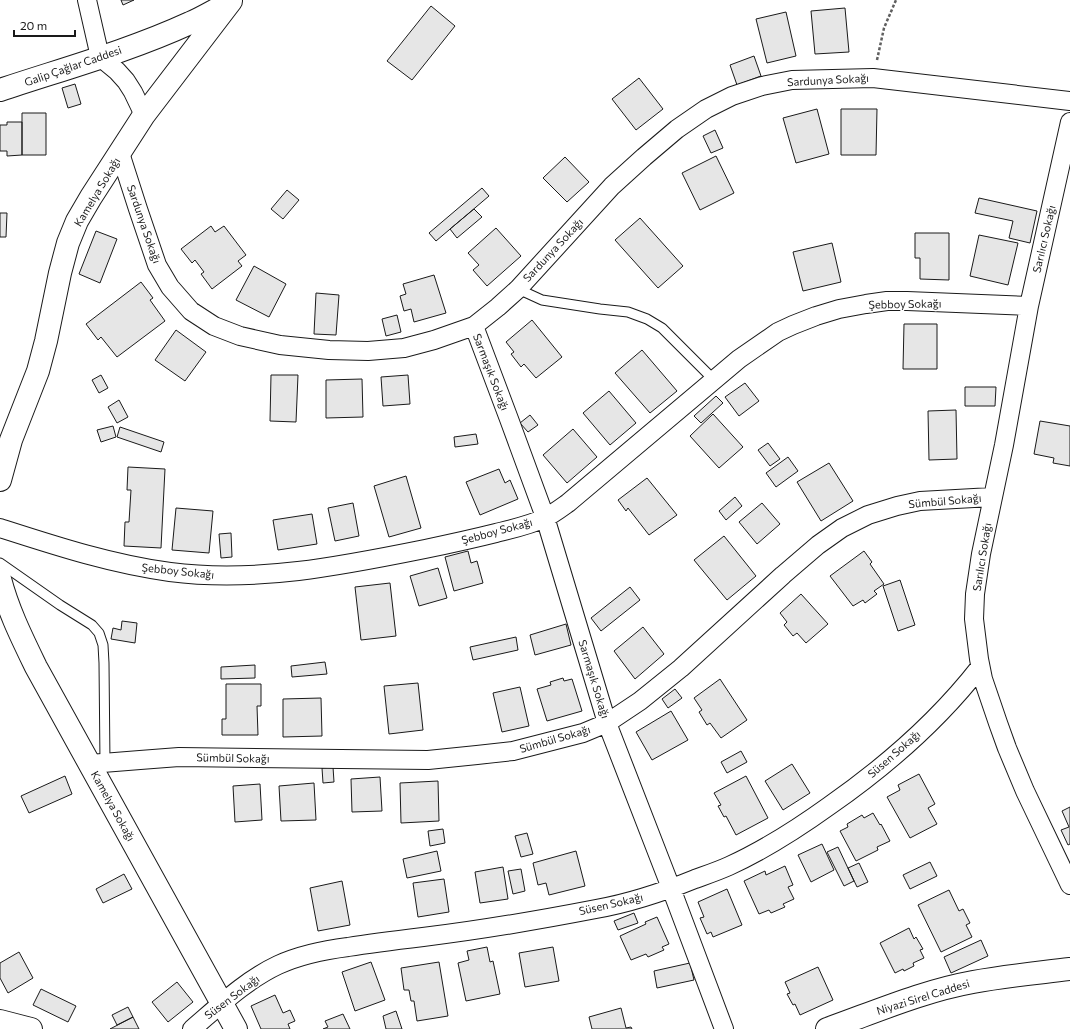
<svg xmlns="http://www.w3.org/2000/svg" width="1070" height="1029" viewBox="0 0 1070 1029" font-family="Commissioner,sans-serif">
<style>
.building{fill:#e6e6e6;stroke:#1a1a1a}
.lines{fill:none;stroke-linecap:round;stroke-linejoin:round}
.lane-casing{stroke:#1a1a1a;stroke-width:11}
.street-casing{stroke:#1a1a1a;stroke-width:20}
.secondary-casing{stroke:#1a1a1a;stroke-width:24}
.path{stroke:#5f5f5f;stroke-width:2.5;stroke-dasharray:3 2;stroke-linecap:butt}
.lane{stroke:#fff;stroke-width:9}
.street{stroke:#fff;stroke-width:18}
.secondary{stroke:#fff;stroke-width:22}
.labels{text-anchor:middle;stroke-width:3;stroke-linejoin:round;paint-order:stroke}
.street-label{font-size:11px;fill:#1a1a1a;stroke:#fff}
</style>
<rect width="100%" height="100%" fill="#fff"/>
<!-- building -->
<path class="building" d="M121,0H134L123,5Z
M431,6L455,26L412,80L387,61Z
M845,8L849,52L815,54L811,11Z
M786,12L796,56L767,63L756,19Z
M754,56L761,76L737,85L730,65Z
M639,78L663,109L636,130L612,99Z
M75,84L81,104L68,108L62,88Z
M817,109L829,154L796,163L783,118Z
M841,109H877L876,155H841Z
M22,113H46V155H22Z
M7,122H22V155L7,156V151H0V125H7Z
M715,130L723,148L711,153L703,136Z
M716,156L734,193L700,210L682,173Z
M565,157L589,182L567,202L543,178Z
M482,188L489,196L436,241L429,233Z
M287,190L299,200L283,219L271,209Z
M979,198L1037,211L1030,243L1009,238L1013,221L975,213Z
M474,209L482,217L457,238L450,229Z
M0,213H7L6,237H0Z
M640,218L683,266L658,288L615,240Z
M211,226L215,232L224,226L246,255L238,261L242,266L212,289L201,274L204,272L195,260L192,263L181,249Z
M496,228L521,256L487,286L473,270L479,265L468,253Z
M96,231L117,239L100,283L79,274Z
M915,233H949V280L920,279V258H915Z
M979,235L1018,243L1008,285L970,276Z
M832,243L841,282L803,291L793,252Z
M254,266L286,284L269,317L236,300Z
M434,275L446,313L414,322L411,309L404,311L400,296L406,294L403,284Z
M141,282L153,298L150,300L165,321L117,357L101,337L98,340L86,324Z
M316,293L339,295L336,335L314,334Z
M397,315L401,332L386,336L382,319Z
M532,320L562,357L536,378L524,364L521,367L511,354L514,352L506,342Z
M904,324H937V369H903Z
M176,330L206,352L185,381L155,360Z
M642,350L677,391L650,413L615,373Z
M101,375L108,388L99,393L92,380Z
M271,375H298L296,422L270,421Z
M408,375L410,404L383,406L381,377Z
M362,379L363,417L326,418V380Z
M745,383L759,401L739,416L725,397Z
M965,387H996L995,406H965Z
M609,391L636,423L610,445L583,413Z
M716,396L723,403L701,423L694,416Z
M119,400L128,417L117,423L108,407Z
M956,410L957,459L929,460L928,411Z
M713,414L743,447L719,468L690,436Z
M530,415L538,425L528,432L520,423Z
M1040,421L1070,426V466L1053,463L1054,458L1034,454Z
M113,426L116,437L101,442L97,430Z
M120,427L164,442L161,452L117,437Z
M573,429L597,457L567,483L543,455Z
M476,434L478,444L455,447L454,437Z
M768,443L780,459L770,466L758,450Z
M788,457L798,471L776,487L766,473Z
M829,463L853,501L821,521L797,482Z
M128,467L165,469L161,548L124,546L125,522H129L131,490H127Z
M499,469L505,483L510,480L518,499L480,515L466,482Z
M406,476L421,528L389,537L374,486Z
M647,478L677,515L649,535L628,508L626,511L618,500Z
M735,497L742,506L726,520L719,511Z
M353,503L359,536L335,541L328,508Z
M762,503L780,524L757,544L739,522Z
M176,508L213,511L209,553L172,550Z
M312,514L317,544L278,550L273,520Z
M231,533L232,557L221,558L219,534Z
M724,536L756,576L727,600L694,560Z
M468,551L471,563L477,561L483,583L454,591L445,557Z
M864,551L872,562L870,564L884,584L874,591L877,594L865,603L863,600L853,606L830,576Z
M438,568L447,598L419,606L410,576Z
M900,580L915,625L898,631L883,586Z
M390,583L396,636L361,640L355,587Z
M630,587L640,600L601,631L591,618Z
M801,594L828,624L806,643L797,633L793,636L784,625L787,622L780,613Z
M122,621L137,623L135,643L111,639L113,628L121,630Z
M566,624L571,645L535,655L530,635Z
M643,627L664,654L635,679L614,651Z
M516,637L518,650L473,660L470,647Z
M325,662L327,674L292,677L291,666Z
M255,665V678L221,679V667Z
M563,678L564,681L572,679L582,711L547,721L537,689L551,685L550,682Z
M720,679L747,720L721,738L710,723L707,725L699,712L702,710L694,698Z
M418,683L423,730L389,734L384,686Z
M226,684H261V706H257L258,735H222V719H226Z
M520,687L529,726L502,732L493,693Z
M675,689L682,698L668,708L662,699Z
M321,698L322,736L283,737V699Z
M671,711L688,740L652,760L636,732Z
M741,751L747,762L727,773L721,762Z
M792,764L810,793L783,810L765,781Z
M333,767L334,782L323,783L322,768Z
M919,774L935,804L928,808L937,824L910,838L887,797L900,790L898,785Z
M65,776L72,794L29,813L21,796Z
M746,776L768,818L736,835L726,816L724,817L718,806L721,805L714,793Z
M380,777L382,811L352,812L351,779Z
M438,781L439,821L401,823L400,783Z
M314,783L316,820L281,821L279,786Z
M260,784L262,820L235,822L233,786Z
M1070,807V844L1068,845L1061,830L1069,827L1062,811Z
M873,813L880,825L881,824L890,841L877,847L878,850L856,861L840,831L848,827L847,824L862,815L864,818Z
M443,829L445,843L430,846L428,831Z
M527,833L533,854L521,857L515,836Z
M822,844L834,870L811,882L798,855Z
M838,847L854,881L844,886L827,852Z
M437,851L441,871L407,878L403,859Z
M576,851L585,886L549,895L546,883L538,885L533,863Z
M930,862L937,876L910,889L903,875Z
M859,863L868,882L857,887L848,868Z
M785,866L793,885L788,887L794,899L783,904L785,907L771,913L769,910L759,914L744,881L765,871L766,875Z
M503,867L508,899L480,903L475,872Z
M521,869L525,891L513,894L508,871Z
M124,874L132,889L103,903L96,889Z
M444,879L449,912L418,917L413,883Z
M342,881L350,925L318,931L310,888Z
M727,889L742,925L713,937L711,932L707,934L700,918L704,917L698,902Z
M949,890L959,911L963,909L970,923L966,925L972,937L941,952L918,905Z
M634,913L638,923L618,930L614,921Z
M657,917L669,944L662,947L664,950L648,957L646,954L631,960L620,936L646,924L645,922Z
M909,928L914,939L916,937L923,949L920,950L924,958L913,963L914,966L904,971L903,969L895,973L880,943Z
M981,940L988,956L951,973L944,957Z
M487,947L490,962L493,961L500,994L466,1001L458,963L469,960L467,951Z
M553,947L559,981L525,987L519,953Z
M19,952L33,978L8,993L0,978V963Z
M371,962L385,1000L355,1011L342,972Z
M439,962L448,1016L417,1021L414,1001H411L409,990H404L401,968Z
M690,963L694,980L657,988L654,971Z
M818,967L833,1000L800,1015L795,1004L793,1005L787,994L790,993L785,982Z
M177,982L193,1002L168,1022L152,1002Z
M41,989L76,1006L68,1022L33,1005Z
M275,995L283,1013L290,1010L295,1021L288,1024L290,1029H261L251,1006Z
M128,1007L133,1017L117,1025L112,1015Z
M621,1008L626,1028L631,1027L632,1029H592L589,1017Z
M396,1011L402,1029H386L383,1016Z
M343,1014L350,1029H323L328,1027L325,1021Z
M133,1017L139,1029H110Z"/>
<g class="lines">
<!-- lane casing -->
<g class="lane-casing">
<path id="lane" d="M518,289L542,300L600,309L628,312L647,319L662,328L714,380
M0,563L60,605L92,625L99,633L103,645L104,663L105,763"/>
</g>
<!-- street casing -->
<g class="street-casing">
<path id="street" d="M87,0L100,57L117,71L126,81L133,92L144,115
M1070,122L1029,306L1004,445L981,554L975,594L974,619L979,659L983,679L998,723L1007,748L1025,791L1070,885
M120,153L138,209L157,265L170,287L191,311L214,326L240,336L280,345L329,350L368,351L404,348L434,340L474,326L498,307L518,289L612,186L644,157L677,129L706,109L732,96L762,86L792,80L873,78L1070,101
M474,326L509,419L545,517L607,723L671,888L724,1029
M0,528C56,546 111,564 170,572C256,583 341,566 425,549C449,544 472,539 496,533C512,529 530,525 545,518C553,514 561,508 568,503L739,359L778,332L793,325L816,316L839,309L866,304L887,301H907L1029,306
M90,764L140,760L179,757L428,760L477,755L513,751L583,733L607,723L640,701L681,668L783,575L818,545L842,528L868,515L897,506L920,501L992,497
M192,1029C219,1006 246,980 278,965C300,955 324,950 348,947C373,943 398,940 423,937C481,930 539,920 596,909C630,903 663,892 695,879C706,875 718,871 729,866C764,850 797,829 829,806C885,767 938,721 980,667"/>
</g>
<!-- secondary casing -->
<g class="secondary-casing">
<path id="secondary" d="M0,90C63,69 129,51 190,23C202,18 213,11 225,5
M0,480L11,440L38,371L46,341L60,273L68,243L77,221L91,197L144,115L231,1
M0,579C8,610 22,638 36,667L236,1029
M0,1021L31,1029
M827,1029C875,1012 923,991 973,982C1005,976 1038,973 1070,969"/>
</g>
<!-- path -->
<path class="path" d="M877,60L884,28L896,0"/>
<!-- lane -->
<use href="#lane" class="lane"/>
<!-- street -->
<use href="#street" class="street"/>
<!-- secondary -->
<use href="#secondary" class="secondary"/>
</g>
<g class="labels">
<!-- street labels -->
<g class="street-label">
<text transform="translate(73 66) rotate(-19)" y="4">Galip Çağlar Caddesi</text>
<text transform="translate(828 80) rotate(-3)" y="4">Sardunya Sokağı</text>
<text transform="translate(97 192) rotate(-59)" y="4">Kamelya Sokağı</text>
<text transform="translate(144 224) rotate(71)" y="4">Sardunya Sokağı</text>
<text transform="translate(1044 239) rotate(-77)" y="4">Sarılıcı Sokağı</text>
<text transform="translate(553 250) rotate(-47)" y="4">Sardunya Sokağı</text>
<text transform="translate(905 304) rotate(-1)" y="4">Şebboy Sokağı</text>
<text transform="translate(491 372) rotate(69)" y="4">Sarmaşık Sokağı</text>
<text transform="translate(945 501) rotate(-5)" y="4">Sümbül Sokağı</text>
<text transform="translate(497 531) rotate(-15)" y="4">Şebboy Sokağı</text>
<text transform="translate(982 557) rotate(-81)" y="4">Sarılıcı Sokağı</text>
<text transform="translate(178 571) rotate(6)" y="4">Şebboy Sokağı</text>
<text transform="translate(594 679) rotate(73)" y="4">Sarmaşık Sokağı</text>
<text transform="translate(555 739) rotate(-16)" y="4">Sümbül Sokağı</text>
<text transform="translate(894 754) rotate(-41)" y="4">Süsen Sokağı</text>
<text transform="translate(233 758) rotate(1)" y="4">Sümbül Sokağı</text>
<text transform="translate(113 806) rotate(61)" y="4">Kamelya Sokağı</text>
<text transform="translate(611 904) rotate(-13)" y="4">Süsen Sokağı</text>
<text transform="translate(232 997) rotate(-37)" y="4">Süsen Sokağı</text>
<text transform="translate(923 997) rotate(-17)" y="4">Niyazi Sirel Caddesi</text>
</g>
</g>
<!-- scale -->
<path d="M14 30v6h61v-6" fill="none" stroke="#1a1a1a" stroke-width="2"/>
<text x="20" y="30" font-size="12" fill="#1a1a1a" stroke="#ffffff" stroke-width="3" paint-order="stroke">20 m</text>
</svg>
